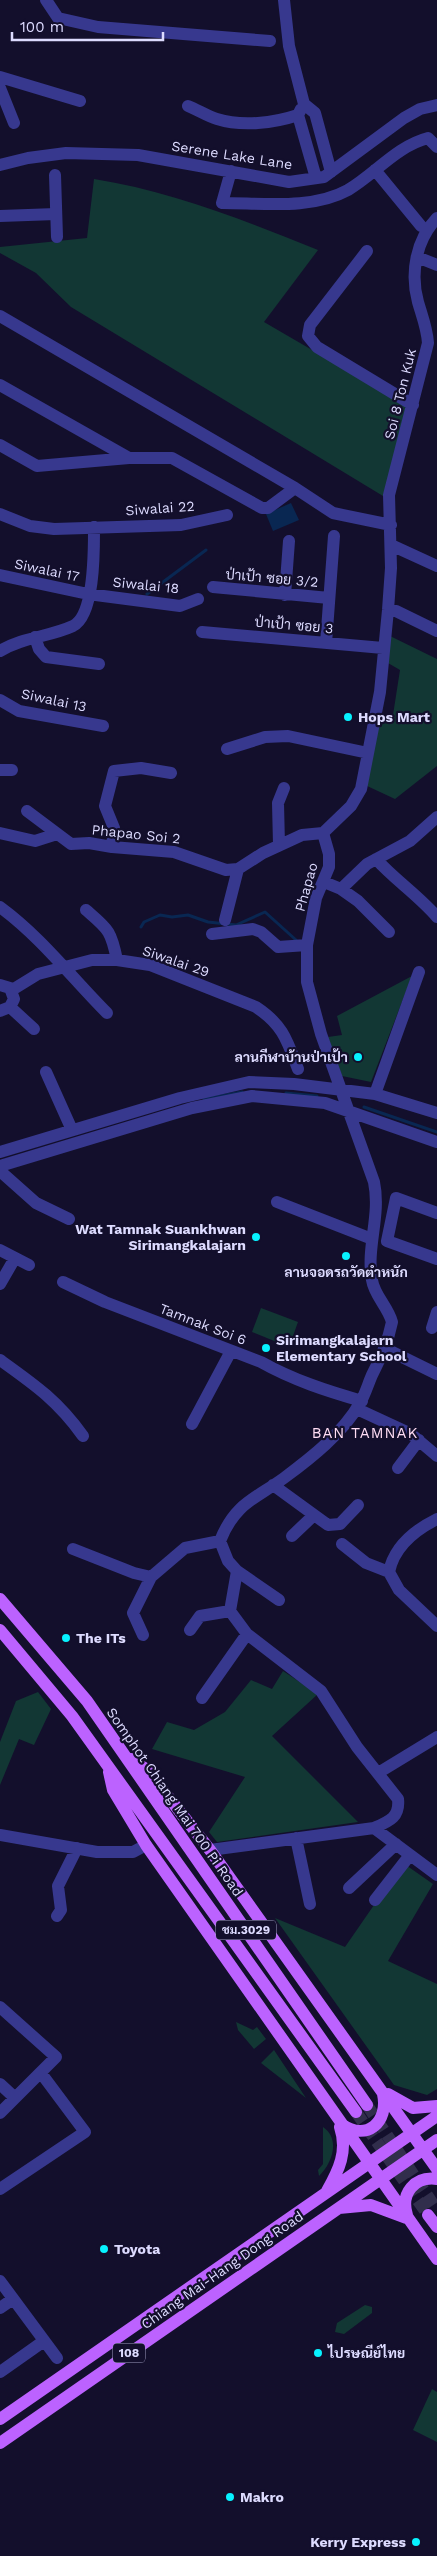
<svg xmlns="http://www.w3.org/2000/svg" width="437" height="2556" viewBox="0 0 437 2556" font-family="'Work Sans',Sarabun,sans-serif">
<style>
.green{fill:#123734}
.water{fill:#092752}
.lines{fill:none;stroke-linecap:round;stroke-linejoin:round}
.stream{stroke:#092752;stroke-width:3}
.major-tunnel{stroke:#312e4c;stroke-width:12;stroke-dasharray:12 6;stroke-linecap:butt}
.minor{stroke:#37388e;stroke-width:12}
.major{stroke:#bc62ff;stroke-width:12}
.poi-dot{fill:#07f2ff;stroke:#130f2c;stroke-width:2}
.labels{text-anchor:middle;stroke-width:4.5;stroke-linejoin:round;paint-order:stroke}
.shield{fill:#130f2c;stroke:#a09ec0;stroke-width:1}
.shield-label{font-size:12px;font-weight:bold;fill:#dddbff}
.street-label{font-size:14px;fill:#dddbff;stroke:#130f2c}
.poi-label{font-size:14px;font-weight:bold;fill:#dddbff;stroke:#130f2c;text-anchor:start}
.neighbourhood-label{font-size:15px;letter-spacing:1px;fill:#ffddf4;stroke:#130f2c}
</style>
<rect width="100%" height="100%" fill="#130f2c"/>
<!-- green -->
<path class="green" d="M94,179C171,191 246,221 318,250L264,322L410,407L383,496L71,307L36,273L0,253V247L87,238Z
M390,636L437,659V766L395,799L365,785L381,714L393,715L400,670L388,663Z
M412,976L371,1082L342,1076L328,1037L342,1035L337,1016Z
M261,1308L298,1322L289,1347L252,1332Z
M283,1671L318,1694L272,1736L358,1822L217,1842L209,1832L245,1777L152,1749L167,1722L194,1730L225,1712L251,1680L272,1689Z
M38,1692L51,1709L34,1745L19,1739L0,1785V1742L16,1701Z
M403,1863L433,1884L388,1961L437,1984V2089L427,2095L394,2085L275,1918L345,1947Z
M236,2022L253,2030L257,2027L266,2039L254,2049L238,2030Z
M274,2050L306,2098L261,2063Z
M323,2127C341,2139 332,2164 319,2176L318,2170L323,2164Z
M365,2305L372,2307V2313L344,2334L335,2332L337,2323Z
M432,2389L437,2392V2442L413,2430Z"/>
<!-- water -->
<path class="water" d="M291,503L299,520L273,531L266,514Z"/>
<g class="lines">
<!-- stream -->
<path class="stream" d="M147,594L206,550
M141,927L144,922L160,915L172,917L188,915L208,922L236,925L265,912L296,940
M286,1093L317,1096
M204,1099L242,1092
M364,1107L437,1132"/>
<!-- major-tunnel -->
<path class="major-tunnel" d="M367,2105L437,2210
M356,2112L428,2215"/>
<!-- minor -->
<path class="minor" d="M46,0L58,18L98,27L270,41
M284,0L289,46L304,104L315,113L331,172
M0,77L80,101
M0,88L14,123
M188,106C198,110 207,116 217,119C242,127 274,123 298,115
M301,109L298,115L316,178
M0,165L28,158L66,153L138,155L289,182L324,177L404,118L420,109L437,105
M375,170L421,226
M231,171L222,203C262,203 312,210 348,190C375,174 397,146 428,138L437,147
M55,175L57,237
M0,216L56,214
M367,251L310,325L308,336L317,347L413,405
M417,257L437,265
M0,316L295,488L333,513L391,525
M0,385L129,458
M0,445L37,466L129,458H172L262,508H268L295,488
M0,514L30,526L54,529L181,525L227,515
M391,545L437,566
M0,575L88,594L180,606L198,599
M213,587L329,598
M285,595L289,541
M388,610L396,611L437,631
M202,632L383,648
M35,637L39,649L46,657L99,664
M326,643L334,536
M0,651C23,637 49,637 73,626C95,615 94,549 94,527
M0,700L19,711L103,726
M227,749L265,737L288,736L368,753
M0,770H12
M27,811L71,844L89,843L112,847L174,852L226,870L238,869L263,853L302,835L323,833
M0,833L35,841L57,834
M323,833L351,806L361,789L380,692L388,610L391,568L389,495L428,343C427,328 422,316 418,302C410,273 416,240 437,218
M279,845L278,803L284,788
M112,847L114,828L105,806L114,771L141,768L171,773
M376,859C395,880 418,895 437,917
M324,882L341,889L367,864L410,841L437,817
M341,889L358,901L389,932
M0,907C41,937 72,978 107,1013
M86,910C108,929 111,930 117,960
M225,920L238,869
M212,934L253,929L261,932L278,947L307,945
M0,985L10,988L14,999L10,1007L0,1011
M12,990L38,974L92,960H117L150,965L256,1007C283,1025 287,1040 298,1069
M10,1007L34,1029
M46,1072L72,1130
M375,1094L419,972
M0,1152L180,1098L249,1082L294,1084L375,1094L437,1113
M0,1166L192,1108L252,1096L325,1103L437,1142
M0,1171L36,1203L69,1219
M277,1202L372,1239
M437,1213L396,1198L387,1241L437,1259
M0,1250L29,1265
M63,1282L105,1302L261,1362C293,1380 327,1391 362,1401
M0,1284L15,1258
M432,1328L437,1312
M386,1349L437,1374
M0,1360C35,1385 58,1401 83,1436
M357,1409L411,1434L437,1456
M192,1424L231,1351
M398,1468L419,1440
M273,1485L328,1525L340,1524L358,1505
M437,1519C415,1530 394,1547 389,1572L399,1590L437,1626
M292,1536L314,1515
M342,1544L366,1563L389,1572
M73,1549L134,1573L151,1577L185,1548L220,1541
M237,1571L279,1600
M190,1630L200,1616L230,1611
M143,1635L133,1613L151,1577
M202,1698L247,1634
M378,1773L437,1737
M374,1828L437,1875
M0,1835L97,1852H133L146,1845
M296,1838L310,1904
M210,1850L374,1828C390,1821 400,1817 398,1799L357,1747L321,1691L247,1634L230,1611L237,1571L228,1561L220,1541C235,1503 255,1499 284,1478C311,1458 343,1433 360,1403C365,1395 368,1384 372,1375C381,1357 388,1342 392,1322C388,1307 374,1295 372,1280C366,1247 381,1216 374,1182L321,1034L307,982V945L316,898L329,867V854L323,833
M349,1888L396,1844
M375,1900L410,1855
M57,1916L61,1910L58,1886L77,1848
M0,2007L56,2057L0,2113
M0,2084L14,2097
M0,2189L85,2132L41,2073
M0,2281L57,2358
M0,2308L13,2299
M0,2372L44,2341"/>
<!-- major -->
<path class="major" d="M0,1599L87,1701L367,2105
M0,1630L72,1716L356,2112
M131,1759L147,1770L210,1850L437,2169
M109,1772L113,1790L146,1845L437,2259
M388,2094L413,2108L437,2106
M341,2124C367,2142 389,2122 383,2094
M327,2191C339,2170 348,2151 340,2127
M339,2208L371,2205L406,2218
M407,2215C400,2193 415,2176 437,2179
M428,2215L437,2227
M0,2419L437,2116
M0,2443L437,2140"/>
</g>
<!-- markers -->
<g class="poi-dot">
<circle cx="348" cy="717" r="5"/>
<circle cx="358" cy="1057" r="5"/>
<circle cx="256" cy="1237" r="5"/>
<circle cx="346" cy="1256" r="5"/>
<circle cx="266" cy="1348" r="5"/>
<circle cx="66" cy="1638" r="5"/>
<circle cx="104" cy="2249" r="5"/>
<circle cx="318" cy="2353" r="5"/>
<circle cx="230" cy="2497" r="5"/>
<circle cx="416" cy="2542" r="5"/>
</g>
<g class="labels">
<!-- shield labels -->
<g class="shield">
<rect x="216" y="1920.5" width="60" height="19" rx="4"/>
<rect x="113" y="2343.5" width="32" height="19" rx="4"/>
</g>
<g class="shield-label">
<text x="246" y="1934">ชม.3029</text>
<text x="129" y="2357">108</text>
</g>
<!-- street labels -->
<g class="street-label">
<text transform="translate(232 155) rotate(9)" y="5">Serene Lake Lane</text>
<text transform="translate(400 394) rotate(-76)" y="5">Soi 8 Ton Kuk</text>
<text transform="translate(160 508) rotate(-4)" y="5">Siwalai 22</text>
<text transform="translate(47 570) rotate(12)" y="5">Siwalai 17</text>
<text transform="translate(272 578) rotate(5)" y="5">ป่าเป้า ซอย 3/2</text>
<text transform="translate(146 585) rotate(6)" y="5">Siwalai 18</text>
<text transform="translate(294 625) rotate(5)" y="5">ป่าเป้า ซอย 3</text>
<text transform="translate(54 700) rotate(12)" y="5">Siwalai 13</text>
<text transform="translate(136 834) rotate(6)" y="5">Phapao Soi 2</text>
<text transform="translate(306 887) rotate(-74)" y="5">Phapao</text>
<text transform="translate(176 961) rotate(19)" y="5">Siwalai 29</text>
<text transform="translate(203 1324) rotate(21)" y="5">Tamnak Soi 6</text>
<text transform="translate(175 1802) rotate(55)" y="5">Somphot Chiang Mai 700 Pi Road</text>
<text transform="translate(222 2270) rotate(-35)" y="5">Chiang Mai-Hang Dong Road</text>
</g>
<!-- poi labels -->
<g class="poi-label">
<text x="358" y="722">Hops Mart</text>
<text x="348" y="1062" text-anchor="end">ลานกีฬาบ้านป่าเป้า</text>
<text x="246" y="1234" text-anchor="end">Wat Tamnak Suankhwan<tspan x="246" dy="16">Sirimangkalajarn</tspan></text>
<text x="346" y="1277" text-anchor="middle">ลานจอดรถวัดตำหนัก</text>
<text x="276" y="1345">Sirimangkalajarn<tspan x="276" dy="16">Elementary School</tspan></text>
<text x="76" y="1643">The ITs</text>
<text x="114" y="2254">Toyota</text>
<text x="328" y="2358">ไปรษณีย์ไทย</text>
<text x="240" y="2502">Makro</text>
<text x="406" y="2547" text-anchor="end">Kerry Express</text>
</g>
<!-- neighbourhood labels -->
<g class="neighbourhood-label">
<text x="365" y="1438">BAN TAMNAK</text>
</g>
</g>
<!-- scale -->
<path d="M12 32v8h151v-8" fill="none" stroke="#dddbff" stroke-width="2.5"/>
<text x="20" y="32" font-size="15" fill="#dddbff" stroke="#130f2c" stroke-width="4" paint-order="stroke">100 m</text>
</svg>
